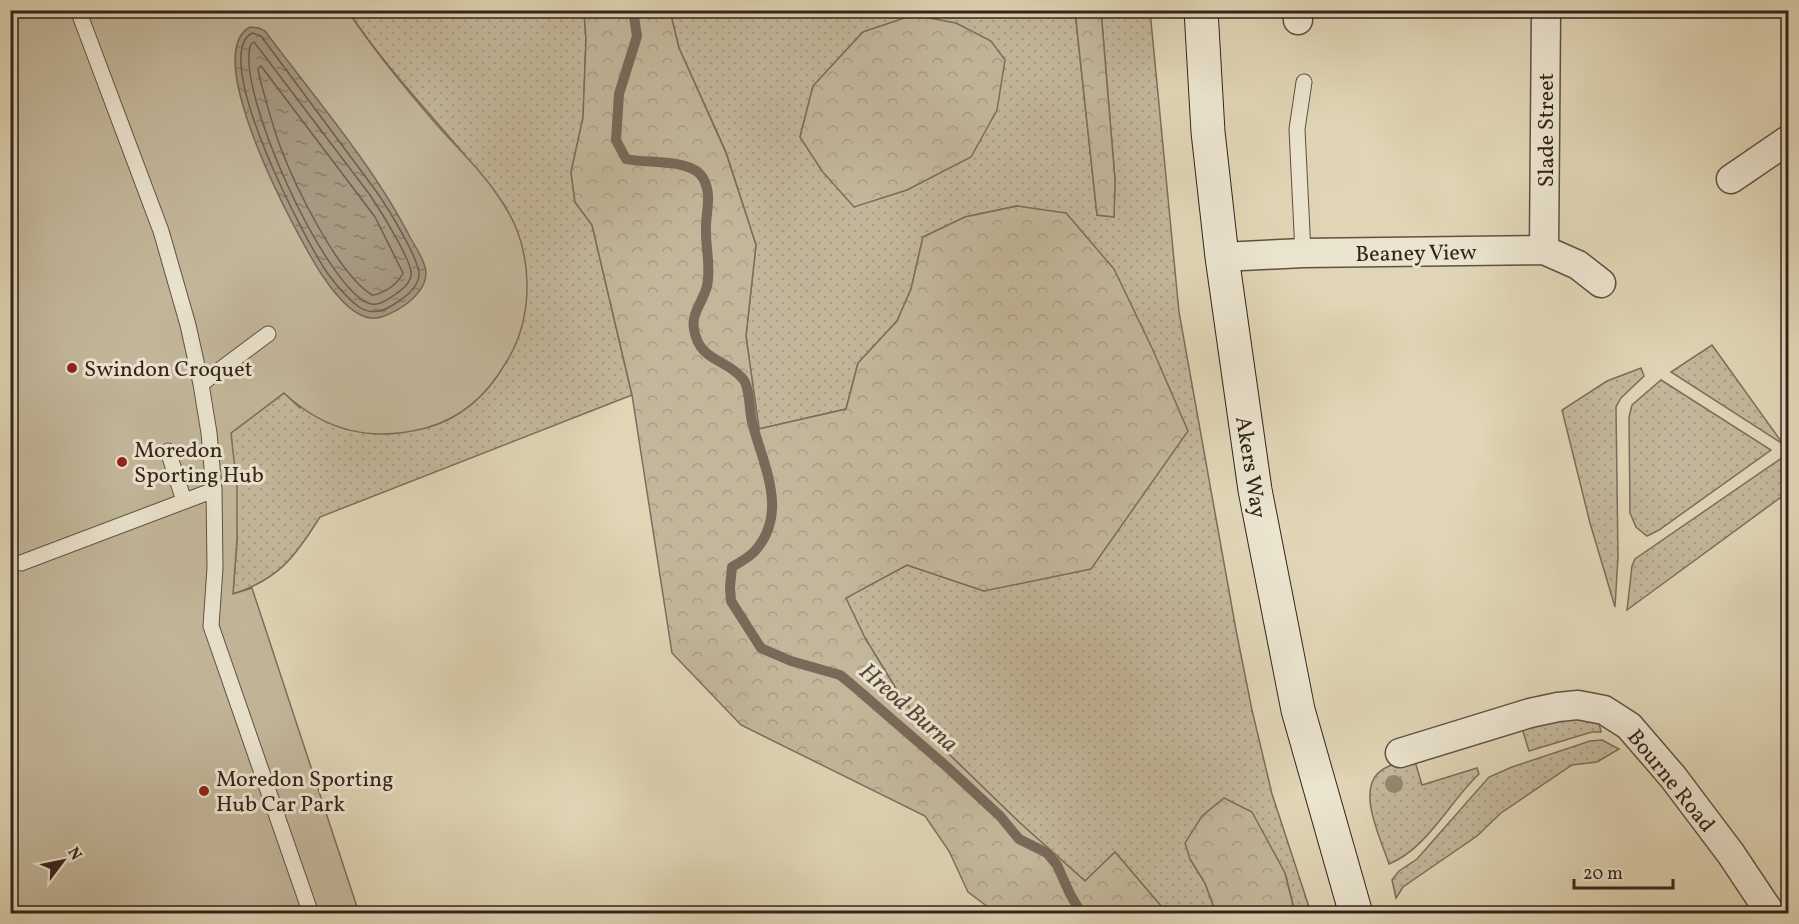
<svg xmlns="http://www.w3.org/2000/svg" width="1799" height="924" viewBox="0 0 1799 924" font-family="Vollkorn,serif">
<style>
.grass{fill:url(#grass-dots);stroke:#7c6d5c;stroke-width:1.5;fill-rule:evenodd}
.forest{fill:url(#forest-crowns);stroke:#7c6d5c;stroke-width:1.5}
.pitch{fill:#c3b79b;stroke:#7c6d5c;stroke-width:1.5}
.water{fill:url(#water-ripples);stroke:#796959;stroke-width:1.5}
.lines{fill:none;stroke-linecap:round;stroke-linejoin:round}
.shore{stroke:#6e5e4e;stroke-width:1.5}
.stream{stroke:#796959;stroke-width:10}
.service-casing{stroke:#605042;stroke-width:17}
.minor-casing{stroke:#605042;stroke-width:31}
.secondary-casing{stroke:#35231c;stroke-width:35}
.service{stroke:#ebe4cf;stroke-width:15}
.minor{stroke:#ebe4cf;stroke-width:28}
.secondary{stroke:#ebe4cf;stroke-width:33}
.tree{fill:#958772}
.poi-dot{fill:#8f2418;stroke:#ebe4cf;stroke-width:2}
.labels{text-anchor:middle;stroke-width:6;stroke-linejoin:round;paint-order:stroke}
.street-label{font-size:22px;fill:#35231c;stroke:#ebe4cf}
.poi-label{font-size:22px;fill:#35231c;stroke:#ebe4cf;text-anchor:start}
.water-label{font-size:24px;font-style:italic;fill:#57463a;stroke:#ebe4cf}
</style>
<defs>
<pattern id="grass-dots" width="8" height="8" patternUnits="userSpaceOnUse" patternTransform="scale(1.5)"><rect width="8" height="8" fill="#c3b79b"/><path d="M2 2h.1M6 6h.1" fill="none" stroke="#a89d85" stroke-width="1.8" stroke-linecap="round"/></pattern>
<pattern id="forest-crowns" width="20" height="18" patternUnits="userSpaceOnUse" patternTransform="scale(1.5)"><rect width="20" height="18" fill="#c3b79b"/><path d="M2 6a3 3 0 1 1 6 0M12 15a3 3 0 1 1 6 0" fill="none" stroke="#a89d85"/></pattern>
<pattern id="water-ripples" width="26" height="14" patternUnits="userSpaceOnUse" patternTransform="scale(1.5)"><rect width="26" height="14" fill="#a69881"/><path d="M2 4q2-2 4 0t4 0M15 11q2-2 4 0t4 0" fill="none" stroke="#887c69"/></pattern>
</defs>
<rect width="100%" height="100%" fill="#e0d5b5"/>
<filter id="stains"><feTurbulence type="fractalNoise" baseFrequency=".00333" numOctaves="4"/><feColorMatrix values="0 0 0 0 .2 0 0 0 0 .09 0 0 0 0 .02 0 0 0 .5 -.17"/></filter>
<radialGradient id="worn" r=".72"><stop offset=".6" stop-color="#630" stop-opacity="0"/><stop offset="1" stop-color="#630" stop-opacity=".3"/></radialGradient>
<!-- grass -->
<path class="grass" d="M348,11H584L586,40L583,118L571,172L575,202L592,225L632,395L320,517C295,557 279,579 233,594L237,539L231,433L284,393L300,408L505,206C456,138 394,81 348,11Z
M670,11H1075L1097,215L1114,217L1115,180L1101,11H1150L1179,312L1236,630L1252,710L1272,794L1311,913H1295L1285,873L1190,859L1205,883L1216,913H1167L1115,852L1085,881L1019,822L926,732L895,687L865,638L845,598L907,565L984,591L1017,206L965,217L923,237L911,289L897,321L858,363L846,409L759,429L746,336L756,245L726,152L679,48ZM863,32L800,137L813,86Z
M1712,345L1783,444L1671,372Z
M1641,368L1644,376L1621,398L1616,407L1618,557L1615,607L1590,523L1562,410L1607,381Z
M1661,380L1771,450L1659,530L1647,536L1636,527L1630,513L1629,417L1632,405Z
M1783,457L1788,460V492L1627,610L1632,566L1635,559Z
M1581,717L1599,723L1601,732H1592L1529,751L1522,728Z
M1602,740L1619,749L1597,762L1572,765L1501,813L1477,836L1403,887L1396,898L1392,880L1399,871L1417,859L1489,777L1512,767L1590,741Z
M1414,758L1422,785L1477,768L1479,774C1449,802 1428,848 1389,864C1380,836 1352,783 1387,767C1395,763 1405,761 1414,758Z"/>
<!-- forest -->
<path class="forest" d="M584,11H670L679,48L726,153L756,245L746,336L759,429L846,409L858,363L897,321L911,289L923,237L965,217L1017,206L1066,213L1114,269L1152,348L1188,431L1091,569L984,591L907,565L846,598L865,638L895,687L926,732L1019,822L1085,881L1115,852L1167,913H996L968,892L949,851L925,816L741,725L672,653L632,395L592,225L575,202L571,172L583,118L586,40Z
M1075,11H1101L1115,180L1114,217L1097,215Z
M913,15L956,23L991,41L1005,60L997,110L971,157L907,190L854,207L822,171L800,137L813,86L863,32Z
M1224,798L1252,812L1285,873L1295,913H1216L1205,883L1190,859L1185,843L1202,816Z"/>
<!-- pitch -->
<path class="pitch" d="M11,11H348C374,51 405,88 437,125C460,151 486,175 504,205C534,251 535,318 505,364C487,395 462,418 426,428C372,442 326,432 284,393L231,433L237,488V539L233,594L252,588L359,913H11Z"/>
<!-- water -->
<path class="water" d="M250,27L259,28L265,31C314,97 374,166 411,239C416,248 425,260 426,272C427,291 405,307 389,314C381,318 372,320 363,316C346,309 332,290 322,275C299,240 198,55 250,27Z"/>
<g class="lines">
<!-- shore -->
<path class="shore" d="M252,33L261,36L376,191C386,205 421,261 419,276C417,289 404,298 393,305C382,312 371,315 359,307C347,298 337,286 328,274C307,244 208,57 252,33Z
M254,42L370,195C378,207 415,265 411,276C409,285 400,291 393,296C385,301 377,307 368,303C324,285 234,88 251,44Z
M261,66L375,217L403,273C398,284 384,294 372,295C337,273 295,186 280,146C272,124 266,101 260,79L258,69Z"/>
<!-- stream -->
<path class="stream" d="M633,10L637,36L619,94L616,140L626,159C647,164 692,158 703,178C713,196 705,213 706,232C706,250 711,268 707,286C703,302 691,313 694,329C699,362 726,358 743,379C750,387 749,410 752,422C763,465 790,513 754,552C748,558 739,563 732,567L730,587L731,601L761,648L791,661L840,675L850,683L946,766L1000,816L1019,839L1047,853L1057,865L1070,894L1082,914"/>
<!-- service casing -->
<g class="service-casing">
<path id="service" d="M78,10L161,231L188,325L201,384L209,433L214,490L215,568L211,626L311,914
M1303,253L1297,129L1304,82
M201,384L268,334
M168,451L184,501
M21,563L214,490"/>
</g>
<!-- minor casing -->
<g class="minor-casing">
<path id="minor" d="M1298,20V10
M1731,179L1788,140
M1544,250L1546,10
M1222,257L1303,253L1544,250L1578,265L1601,283
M1400,753L1530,713L1558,707L1578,705L1604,710L1629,726L1673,777L1731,854L1771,914"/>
</g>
<!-- secondary casing -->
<g class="secondary-casing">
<path id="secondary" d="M1201,10L1208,132L1222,257L1255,490L1298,710L1356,914"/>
</g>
<!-- service -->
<use href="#service" class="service"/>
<!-- minor -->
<use href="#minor" class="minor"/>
<!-- secondary -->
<use href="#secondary" class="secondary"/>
</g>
<!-- trees -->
<circle class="tree" cx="1394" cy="784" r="9"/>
<!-- markers -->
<g class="poi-dot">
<circle cx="72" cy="368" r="6"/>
<circle cx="122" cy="462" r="6"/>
<circle cx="204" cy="791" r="6"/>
</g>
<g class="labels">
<!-- street labels -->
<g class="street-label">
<text transform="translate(1545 130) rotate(-90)" y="8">Slade Street</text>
<text transform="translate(1416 252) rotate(-1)" y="8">Beaney View</text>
<text transform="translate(1252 467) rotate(81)" y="8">Akers Way</text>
<text transform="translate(1672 780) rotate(51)" y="8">Bourne Road</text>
</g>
<!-- poi labels -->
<g class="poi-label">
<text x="84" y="376">Swindon Croquet</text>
<text x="134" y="457">Moredon<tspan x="134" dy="25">Sporting Hub</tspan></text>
<text x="216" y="786">Moredon Sporting<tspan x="216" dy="25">Hub Car Park</tspan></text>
</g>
<!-- water labels -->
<g class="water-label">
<text transform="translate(909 707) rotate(41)" y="8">Hreod Burna</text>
</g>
</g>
<!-- margin -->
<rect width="1799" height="924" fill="none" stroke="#e0d5b5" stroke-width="36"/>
<rect x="12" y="12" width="1775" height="900" fill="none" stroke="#35231c" stroke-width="3"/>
<rect x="18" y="18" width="1763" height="888" fill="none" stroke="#35231c" stroke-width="1.5"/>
<!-- north arrow -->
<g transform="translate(63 861) rotate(58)" stroke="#ebe4cf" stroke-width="4.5" paint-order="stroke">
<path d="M0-4.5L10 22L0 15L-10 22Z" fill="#35231c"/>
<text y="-9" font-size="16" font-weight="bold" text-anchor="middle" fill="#35231c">N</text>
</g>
<!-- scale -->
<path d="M1574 879v9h99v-9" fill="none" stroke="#35231c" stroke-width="3"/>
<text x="1583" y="879" font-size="18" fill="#35231c" stroke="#ebe4cf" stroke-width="4.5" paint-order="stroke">20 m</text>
<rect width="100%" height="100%" filter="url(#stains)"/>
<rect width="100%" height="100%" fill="url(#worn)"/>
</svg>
